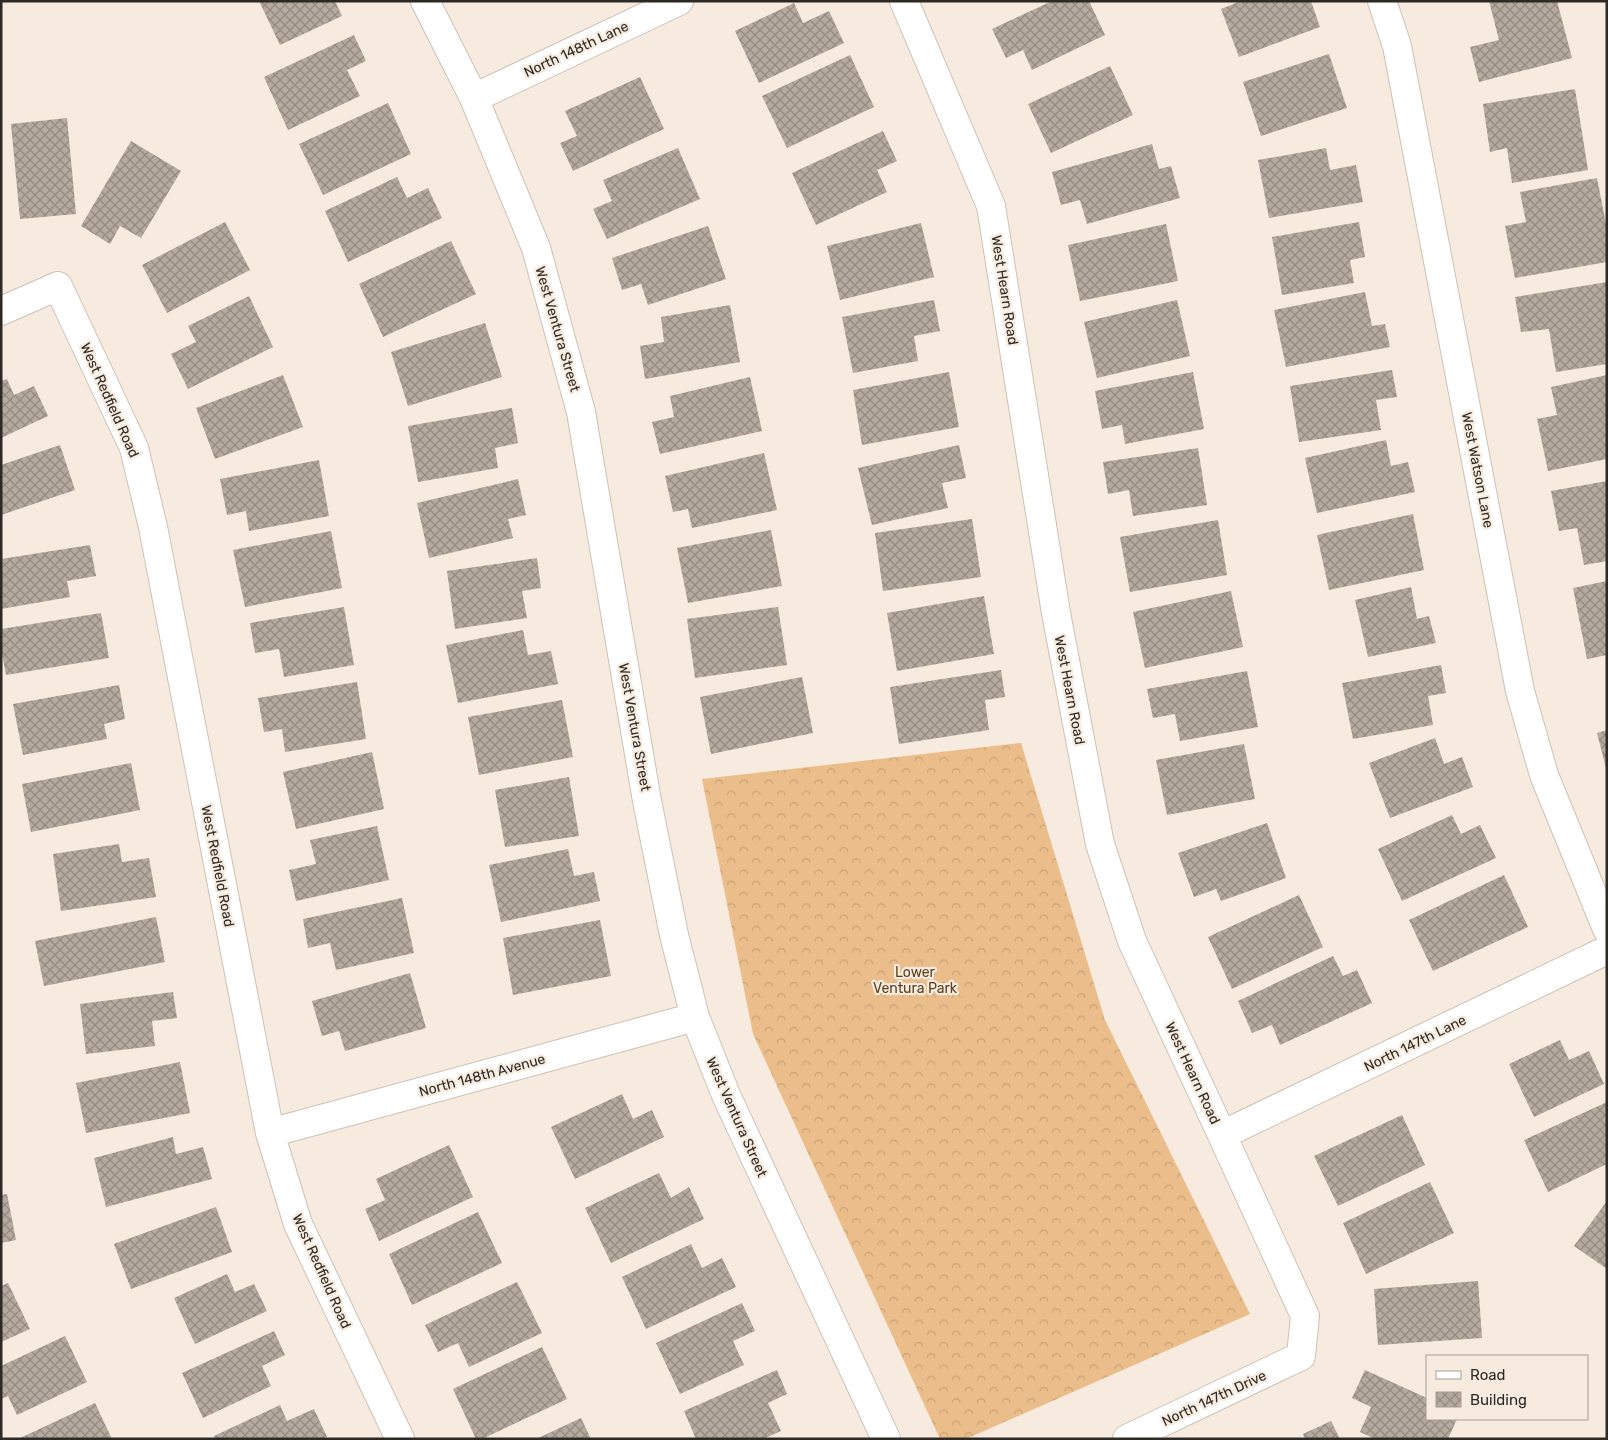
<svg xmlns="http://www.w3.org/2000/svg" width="1608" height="1440" viewBox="0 0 1608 1440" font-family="Rubik,sans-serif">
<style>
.forest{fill:url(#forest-crowns)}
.building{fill:url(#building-cross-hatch)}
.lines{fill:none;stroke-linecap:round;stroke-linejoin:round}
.minor-casing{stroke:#cdc1b6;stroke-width:30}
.minor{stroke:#fff;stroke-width:28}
.labels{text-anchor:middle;stroke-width:4.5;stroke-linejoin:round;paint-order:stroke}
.street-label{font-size:14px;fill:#2d2924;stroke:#f6ebde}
.park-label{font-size:14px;fill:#5c401f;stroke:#f6ebde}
</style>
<defs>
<pattern id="forest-crowns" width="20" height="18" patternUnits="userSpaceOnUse" patternTransform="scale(1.25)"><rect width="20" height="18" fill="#ebbd8a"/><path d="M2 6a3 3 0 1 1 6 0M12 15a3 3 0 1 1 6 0" fill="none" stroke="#caa277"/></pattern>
<pattern id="building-cross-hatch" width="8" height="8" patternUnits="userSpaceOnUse" patternTransform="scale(1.25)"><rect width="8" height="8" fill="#b5aa9f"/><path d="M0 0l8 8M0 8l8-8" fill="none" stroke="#948a81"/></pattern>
</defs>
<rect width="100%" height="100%" fill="#f6ebde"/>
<!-- forest -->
<path class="forest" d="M1021,743L1105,1020L1250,1314L966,1439H940L753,1034L702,779Z"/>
<!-- building -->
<path class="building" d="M259,1H335L342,16L280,45Z
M1052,1H1089L1105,35L1032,70L1023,50L1006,58L992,29Z
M1241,1H1311L1320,27L1239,57L1221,9Z
M1489,1H1557L1572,58L1479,82L1470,47L1499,40Z
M794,3L803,23L829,11L844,43L759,83L735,31Z
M354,35L366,61L347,70L360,96L288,130L264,77Z
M1329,54L1347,108L1261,136L1243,82Z
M850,55L874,107L787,148L762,96Z
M1110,66L1133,115L1051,153L1028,104Z
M640,77L664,129L573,171L560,143L577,136L565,111Z
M1575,89L1588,170L1512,183L1507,148L1490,152L1483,104Z
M388,103L411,154L323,195L299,144Z
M67,118L76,214L20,219L11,124Z
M883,131L897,161L877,170L887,192L816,225L792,173Z
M131,141L181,171L141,238L120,226L110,244L81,226Z
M1152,144L1159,169L1171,166L1180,198L1087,224L1080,200L1061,205L1052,172Z
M678,148L700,199L607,239L593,209L612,201L603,180Z
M1326,148L1330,170L1356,165L1363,202L1269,218L1258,160Z
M397,177L407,198L428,188L442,218L348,262L325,211Z
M1597,178L1607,229V262L1515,278L1505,226L1526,222L1520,192Z
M225,222L250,270L167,313L142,265Z
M1359,222L1365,257L1350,260L1354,283L1282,295L1272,237Z
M921,223L934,277L840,300L827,246Z
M1166,224L1178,281L1080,301L1068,245Z
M708,226L726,279L648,305L641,284L622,290L612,258Z
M451,241L476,294L383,337L359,284Z
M1607,282V364L1556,372L1549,329L1521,332L1515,297Z
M1365,292L1372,326L1385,324L1390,347L1286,367L1274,310Z
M249,296L273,347L188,389L171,354L196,342L188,326Z
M934,300L940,331L914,336L918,361L853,373L842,317Z
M1177,300L1190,356L1097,378L1084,322Z
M730,305L740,362L645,379L640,346L664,342L661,317Z
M485,323L502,377L408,406L391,352Z
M1392,370L1397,397L1376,400L1381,430L1299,442L1290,386Z
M949,372L959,427L862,445L853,390Z
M1193,372L1204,429L1125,444L1122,425L1102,429L1095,391Z
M283,375L303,427L215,459L196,408Z
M1607,375V459L1548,471L1537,419L1557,415L1551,387Z
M750,377L762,431L660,454L652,422L674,417L670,396Z
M7,379L14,395L34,386L48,416L1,438V381Z
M512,408L518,443L495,448L498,468L418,482L408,426Z
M1386,440L1391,466L1408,462L1415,492L1317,513L1305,458Z
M60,445L75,490L1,515V465Z
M959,445L966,478L942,483L948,508L872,525L858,468Z
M1198,448L1207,505L1133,516L1129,490L1108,494L1103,462Z
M764,453L777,510L692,528L688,509L673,512L665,476Z
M319,460L329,516L249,531L246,511L227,515L220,479Z
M518,479L526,515L508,519L513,538L429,558L417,503Z
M1607,481V561L1584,565L1577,528L1559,531L1551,491Z
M1413,514L1424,570L1329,590L1317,535Z
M972,519L981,577L883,591L875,533Z
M1218,520L1227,575L1130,592L1120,537Z
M771,530L782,586L688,603L677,548Z
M331,531L342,588L245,607L233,550Z
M90,545L96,576L67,581L70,597L1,609V559Z
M537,558L541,588L522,591L527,618L455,629L447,571Z
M1607,581V655L1587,659L1573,588Z
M1411,587L1417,619L1429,616L1436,643L1368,657L1355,600Z
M1231,591L1243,647L1145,668L1133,612Z
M984,596L994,654L897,671L887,613Z
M344,607L354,665L284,677L279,649L255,653L250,623Z
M778,607L787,665L695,678L687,619Z
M101,613L109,658L6,675L1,648V629Z
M523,630L528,655L551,651L558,684L458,703L446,645Z
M1441,665L1446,693L1428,696L1433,725L1353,739L1342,683Z
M1001,670L1005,697L985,700L989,730L899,744L890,687Z
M1247,671L1258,727L1180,741L1175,714L1153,718L1147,689Z
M802,677L813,733L711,754L700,697Z
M357,682L366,739L285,752L282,729L264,732L258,698Z
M119,685L125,719L104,724L107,739L23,755L13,704Z
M562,700L573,757L479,775L468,717Z
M1607,730V768H1606L1597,733Z
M1435,738L1444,764L1462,757L1473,787L1390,818L1369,763Z
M1244,744L1255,799L1167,815L1156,760Z
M372,752L384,809L296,829L283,772Z
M131,763L140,810L31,832L22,784Z
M569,777L579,836L505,847L495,790Z
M1452,815L1461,834L1480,825L1496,858L1402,901L1378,849Z
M1267,823L1286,878L1221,901L1216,889L1194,897L1178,853Z
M377,826L389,880L296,901L289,870L316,864L310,840Z
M119,844L122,862L149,858L156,897L61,911L53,854Z
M568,849L574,876L594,872L600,901L501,922L489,865Z
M1504,875L1528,927L1433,971L1409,920Z
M1299,895L1323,947L1232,989L1208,937Z
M402,898L414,953L336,970L330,943L308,948L303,919Z
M156,917L165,962L44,986L35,941Z
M600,920L611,976L513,995L503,938Z
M1333,956L1343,976L1357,970L1372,1003L1280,1045L1272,1025L1252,1033L1238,1001Z
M410,973L426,1028L345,1051L339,1031L322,1036L312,1001Z
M173,992L177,1018L152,1021L155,1046L86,1054L80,1004Z
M1560,1040L1569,1060L1589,1051L1604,1084L1534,1117L1509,1064Z
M180,1062L190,1113L86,1133L76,1083Z
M622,1094L633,1119L652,1110L664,1137L575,1179L551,1127Z
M1607,1102V1164L1548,1192L1524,1140Z
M1402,1115L1425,1165L1338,1206L1314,1156Z
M173,1137L176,1154L203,1147L212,1179L106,1207L94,1158Z
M449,1145L473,1197L379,1241L365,1209L385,1200L376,1179Z
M659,1173L671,1198L689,1187L704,1219L611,1263L585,1208Z
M1430,1182L1454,1233L1366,1274L1343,1223Z
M7,1194L16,1240L1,1243V1195Z
M1607,1201V1269L1574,1246Z
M216,1207L232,1252L131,1289L114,1244Z
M478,1212L502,1263L412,1305L389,1254Z
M691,1244L702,1268L722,1258L736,1287L646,1329L622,1277Z
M227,1274L235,1292L254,1284L267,1311L195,1344L174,1298Z
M1478,1281L1482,1338L1378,1345L1374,1289Z
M517,1282L542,1333L469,1367L458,1343L438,1352L425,1325Z
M8,1283L30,1329L1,1342V1286Z
M742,1303L755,1331L733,1341L744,1365L680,1394L656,1343Z
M274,1331L285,1355L262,1366L271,1386L203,1418L182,1373Z
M65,1336L87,1382L17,1415L8,1396L1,1399V1366Z
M542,1347L567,1399L482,1439H476L453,1389Z
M777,1370L787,1394L768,1403L781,1431L763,1439H696L684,1411Z
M1365,1370L1427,1398V1419H1457L1448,1439H1375L1360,1432L1371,1407L1352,1398Z
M95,1403L112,1439H18Z
M280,1405L287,1421L314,1409L327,1437L322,1439H215L214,1436Z
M581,1418L591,1439H536Z
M1331,1421L1340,1439H1305L1303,1434Z"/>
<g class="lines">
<!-- minor casing -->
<g class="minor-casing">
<path id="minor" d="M425,1L474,98L536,248L581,412L647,801L674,935L695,1017L726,1095L886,1439
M904,1L991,206L1056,613L1100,844L1132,941L1222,1135L1305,1316L1301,1356L1127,1439
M1382,1L1397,46L1520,691L1544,775L1607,929
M474,98L679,1
M1,311L58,286L134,448L153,527L270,1133L298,1224L400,1439
M270,1133L695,1017
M1222,1135L1607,950"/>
</g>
<!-- minor -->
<use href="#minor" class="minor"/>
</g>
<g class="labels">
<!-- street labels -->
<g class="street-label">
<text transform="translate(576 49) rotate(-25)" y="5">North 148th Lane</text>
<text transform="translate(1005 290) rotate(81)" y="5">West Hearn Road</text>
<text transform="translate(558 329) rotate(74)" y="5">West Ventura Street</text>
<text transform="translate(110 400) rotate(66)" y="5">West Redfield Road</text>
<text transform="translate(1478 470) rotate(79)" y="5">West Watson Lane</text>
<text transform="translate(1070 690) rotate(79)" y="5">West Hearn Road</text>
<text transform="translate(635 727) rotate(80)" y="5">West Ventura Street</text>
<text transform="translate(218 866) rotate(79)" y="5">West Redfield Road</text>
<text transform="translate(1415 1043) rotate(-26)" y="5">North 147th Lane</text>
<text transform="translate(1193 1073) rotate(65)" y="5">West Hearn Road</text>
<text transform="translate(482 1075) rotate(-15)" y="5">North 148th Avenue</text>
<text transform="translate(737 1117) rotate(66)" y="5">West Ventura Street</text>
<text transform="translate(322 1271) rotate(66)" y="5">West Redfield Road</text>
<text transform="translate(1214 1398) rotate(-25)" y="5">North 147th Drive</text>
</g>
<!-- park labels -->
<g class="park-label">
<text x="915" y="977">Lower<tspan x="915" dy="16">Ventura Park</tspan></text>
</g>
</g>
<!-- border -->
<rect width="1608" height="1440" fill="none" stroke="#2d2924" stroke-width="5"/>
<!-- legend -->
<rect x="1426" y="1355" width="162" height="65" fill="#f6ebde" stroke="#a69d94"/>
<rect x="1436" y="1371" width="25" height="8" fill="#ffffff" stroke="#a69d94"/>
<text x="1470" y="1380" font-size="15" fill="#2d2924">Road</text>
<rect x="1436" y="1392" width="25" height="15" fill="url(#building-cross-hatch)" stroke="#a69d94"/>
<text x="1470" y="1405" font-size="15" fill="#2d2924">Building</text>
</svg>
